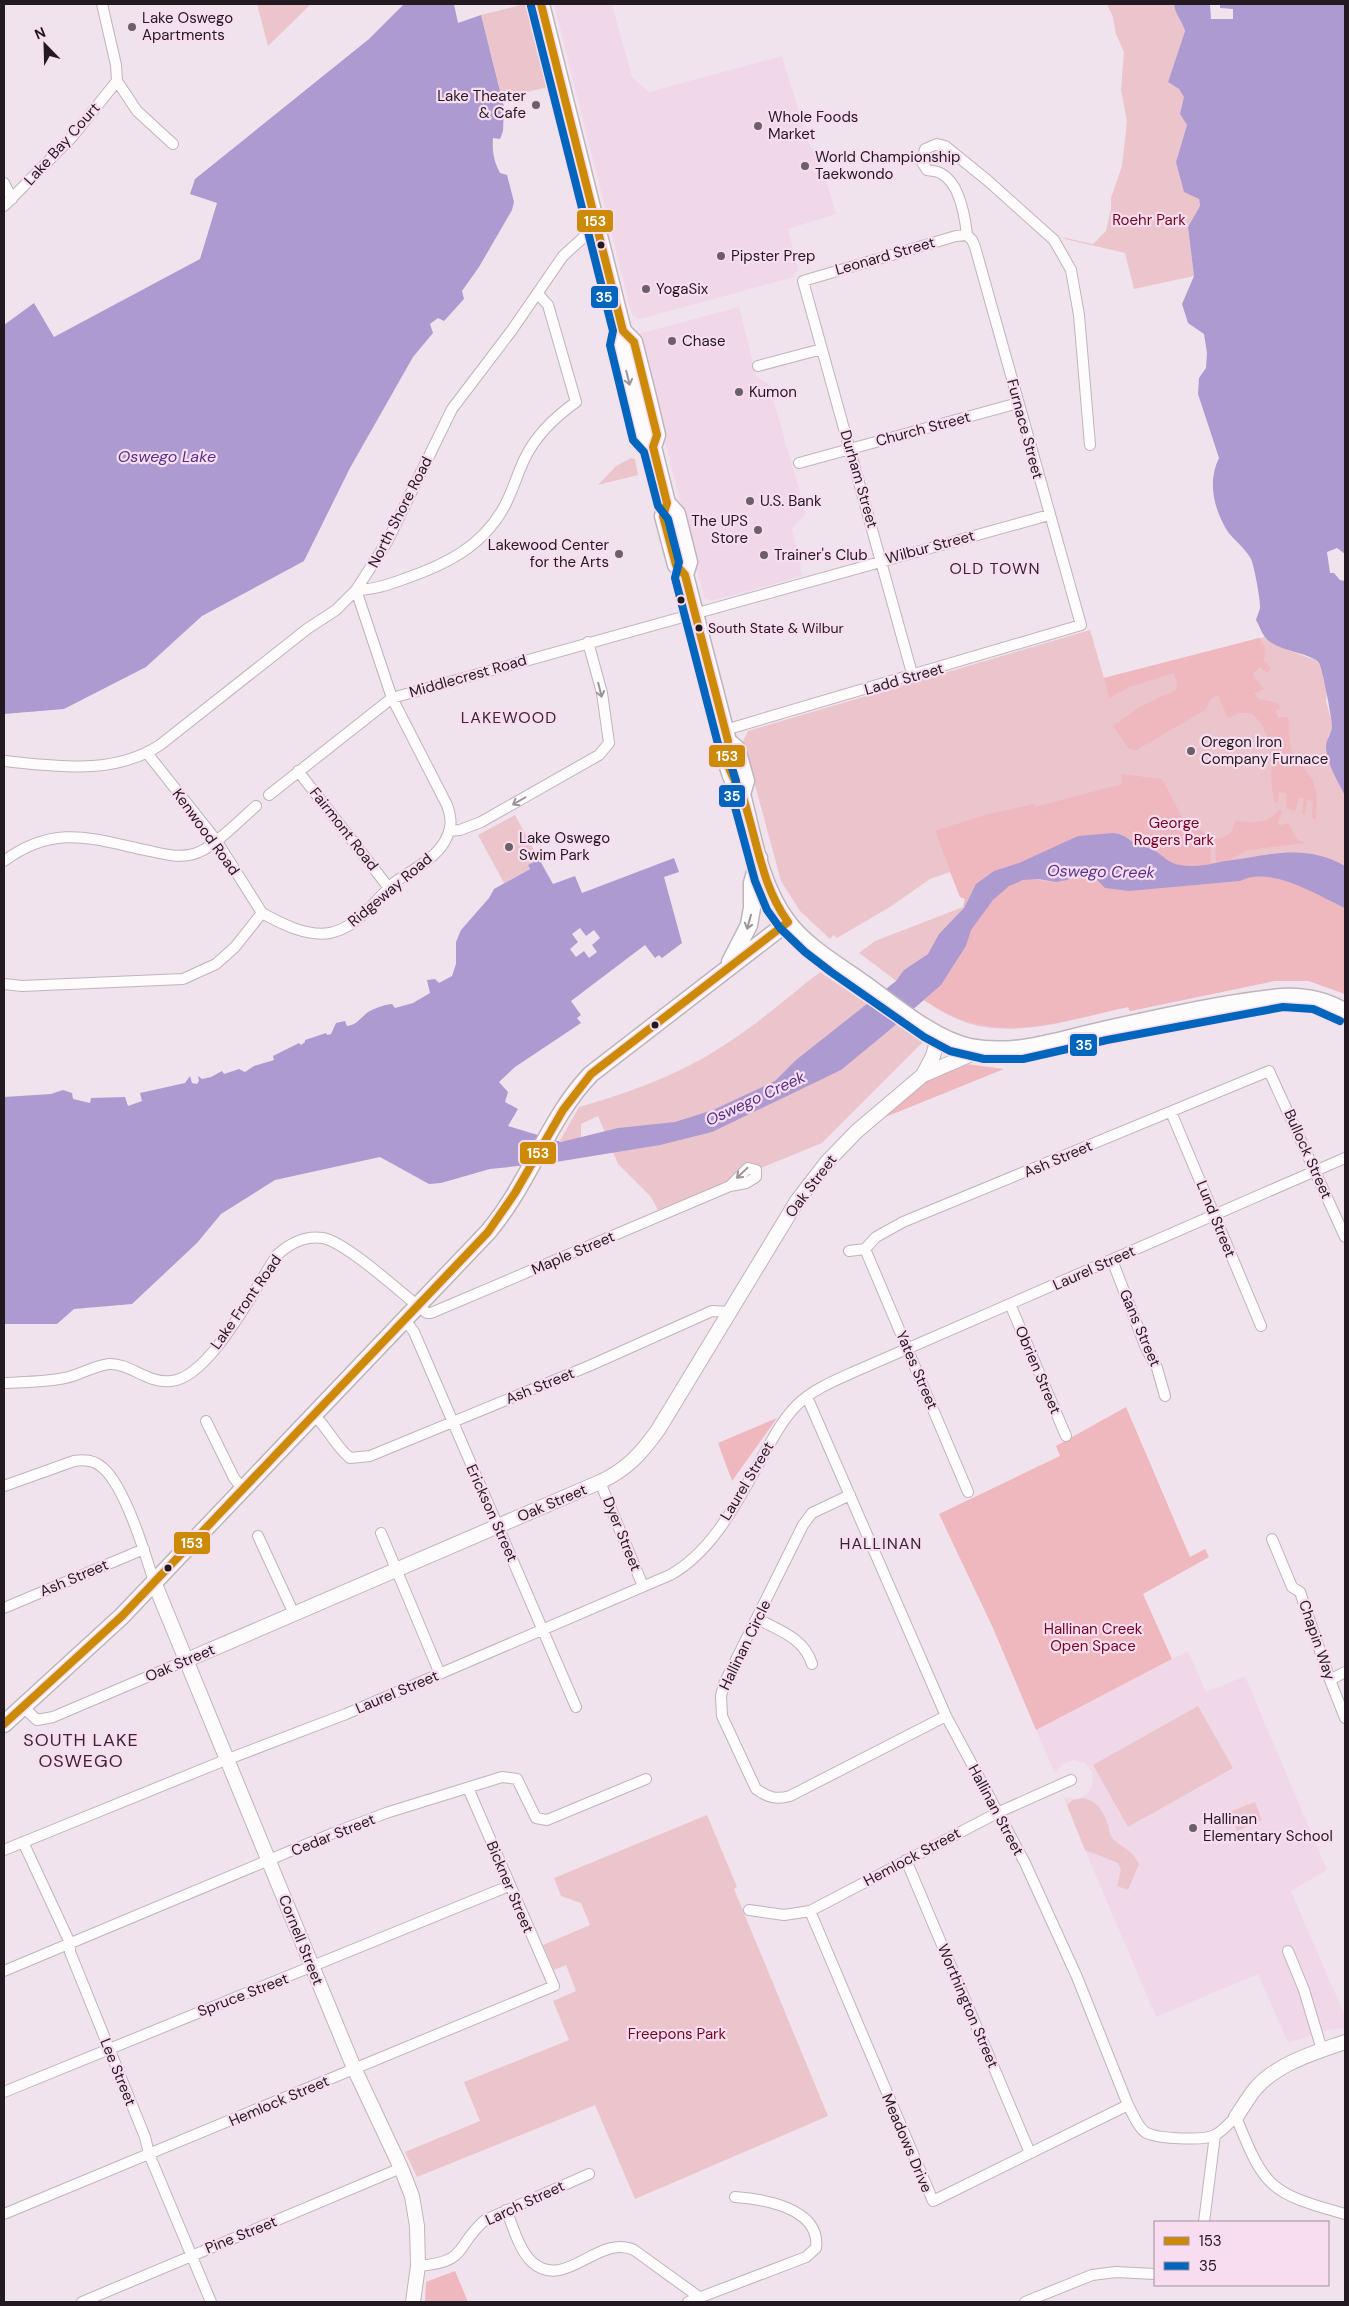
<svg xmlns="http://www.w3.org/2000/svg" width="1349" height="2306" viewBox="0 0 1349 2306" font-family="'DM Sans',sans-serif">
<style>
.built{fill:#f0d8e9}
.green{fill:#ebc5cb}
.forest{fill:#efb7be}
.water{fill:#ad9ad0}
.pier{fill:#f1e3ed}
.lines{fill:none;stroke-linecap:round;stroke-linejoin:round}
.street-casing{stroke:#beb4bc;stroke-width:12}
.secondary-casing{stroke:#beb4bc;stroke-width:16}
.primary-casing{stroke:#beb4bc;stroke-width:19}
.street{stroke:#fdfbfc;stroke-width:10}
.secondary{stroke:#fdfbfc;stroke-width:14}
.primary{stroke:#fdfbfc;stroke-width:16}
.bus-1-casing{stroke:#f7ddef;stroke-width:11}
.bus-2-casing{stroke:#f7ddef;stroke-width:11}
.bus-1{stroke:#cd8a06;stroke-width:8}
.bus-2{stroke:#0065bd;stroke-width:8}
.oneway{stroke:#9b9599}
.poi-dot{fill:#6b6068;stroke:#f7ddef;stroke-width:2}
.bus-dot{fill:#231920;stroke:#f7ddef;stroke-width:2}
.labels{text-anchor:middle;stroke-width:4.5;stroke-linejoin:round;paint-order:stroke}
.bus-label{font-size:14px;fill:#231920;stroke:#f7ddef;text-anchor:start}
.poi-label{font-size:15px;fill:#231920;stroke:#f7ddef;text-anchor:start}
.street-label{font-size:15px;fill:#231920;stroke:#f7ddef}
.park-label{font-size:15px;fill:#750521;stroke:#f7ddef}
.water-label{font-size:16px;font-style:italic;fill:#53338b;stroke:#f7ddef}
.neighbourhood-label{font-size:16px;letter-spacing:1px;fill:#3a2735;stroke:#f7ddef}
.quarter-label{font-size:18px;letter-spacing:1px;fill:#3a2735;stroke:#f7ddef}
.line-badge{stroke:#f7ddef;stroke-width:2}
.badge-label{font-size:14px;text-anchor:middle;font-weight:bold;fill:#fff}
</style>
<rect width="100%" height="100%" fill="#f1e3ed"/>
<!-- built -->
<path class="built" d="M554,4H612L632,77L649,92L782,56L809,144L819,155L836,214L788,229L798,269L794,277L640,319L632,315Z
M739,307L756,376L769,385L806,513L792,529L803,576L711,601L704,597L638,334Z
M1188,1651L1206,1692L1245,1676L1327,1870L1291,1891L1345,2016V2028L1328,2030L1288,2043L1258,1974L1156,2017L1085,1850L1063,1797L1078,1799L1088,1793L1093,1784L1092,1772L1085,1763L1074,1760L1062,1764L1055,1774L1036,1730Z"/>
<!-- green -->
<path class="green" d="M257,4H311L268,46Z
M525,4L548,87L502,98L481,15Z
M1107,4H1174C1175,15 1182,20 1185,31L1168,82L1179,89L1185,97L1180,114L1187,125L1176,162L1199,199L1200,207L1188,227L1194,276L1134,289L1125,253L1065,239L1061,237L1093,244L1106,231L1111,209V198L1122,166L1127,122L1121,89L1124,52L1116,34L1113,17Z
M631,458L635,459L638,475L598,485L616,466Z
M1090,630L1104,678L1265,637L1282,648L1315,660L1320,665L1327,690L1326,701L1333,727L1328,737V760L1345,796V994L1309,981H1274L1130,1011L1128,1007C1077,1018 1019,1039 967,1023C930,1010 891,976 859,953L875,941L963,907L965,899L960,897L950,872L930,879L890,907L837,938L833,935L830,939L800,911L781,881L743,741L748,731Z
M515,815L539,859L528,865L530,869L504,883L478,835Z
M820,972L923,1042L822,1143L658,1210L651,1197L618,1164L598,1116L581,1124V1147L554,1151L579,1107C629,1093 683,1073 726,1044C759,1023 789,996 820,972Z
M1198,1706L1233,1768L1128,1827L1093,1765Z
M1083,1798C1097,1801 1103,1810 1108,1825C1109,1828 1109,1833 1111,1836C1118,1847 1131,1847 1139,1864L1128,1890L1117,1886L1121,1870L1118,1863L1085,1850L1067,1805L1073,1800Z
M1255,1802L1262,1820L1237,1831L1229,1812Z
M707,1815L737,1887L734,1889L828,2116L635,2199L595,2105L417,2177L405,2152L480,2121L464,2082L569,2040L553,2001L576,1991L566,1965L554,1970L543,1945L590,1925L581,1903L561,1896L554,1878Z"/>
<!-- forest -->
<path class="forest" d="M1259,638L1265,648L1264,661L1271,668L1267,673L1260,667L1253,674L1264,689L1254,693L1259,699L1278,703L1280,707L1276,711L1278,718L1288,717L1291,750L1313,780L1317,797L1316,820L1312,818L1313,801L1307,800L1305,815L1302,814L1304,798H1299L1295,811L1286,807V793L1279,792L1278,803L1275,802C1265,767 1282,741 1251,713H1238L1228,718L1218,695L1210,700L1205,710L1135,751L1128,748L1113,726L1141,706L1176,690L1177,684L1174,673L1130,687L1109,698L1104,678Z
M1121,774L1162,779L1182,817L1210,837L1211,864L1199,867L1178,865L1168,861L1152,849L1138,845L1125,835L1113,833L1078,836L1019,863L994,871L976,884L963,907L965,899L960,897L935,831L985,815L1034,804L1035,807L1122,784Z
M1278,810L1282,811L1278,824L1282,825L1288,823L1298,840L1305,843L1248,850L1226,862L1216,863L1215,839C1227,838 1232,834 1235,821C1250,822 1270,825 1278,810Z
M1079,874L1093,876L1105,888L1129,891L1240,881C1269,865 1318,895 1345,908V994L1309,981H1274L1130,1011L1128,1007C1055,1022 992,1048 925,1000C942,985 953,968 965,948C968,942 968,935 971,930C980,915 995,896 1009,886C1029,874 1039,883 1058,882C1066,881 1072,877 1079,874Z
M959,1063L1004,1069L883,1118L926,1078Z
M1126,1407L1190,1557L1205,1549L1209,1557L1143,1594L1172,1659L1036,1730L993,1628L939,1514L1060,1456L1056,1446Z
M777,1418L732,1481L718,1443Z
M455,2271L468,2302H425L426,2282Z"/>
<!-- water -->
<path class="water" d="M404,4H454L458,23L481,15L504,107L503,131L500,139L493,138C492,152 494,161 500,173L507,175L514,202L512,210L479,267L462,291L464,299L444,321L438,318L430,324L433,333L413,357L350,468L304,561L202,616L146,667L64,709L4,714V325L34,303L54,337L200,259L217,203L190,194L195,179L369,39Z
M1174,4H1345V554L1337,548L1327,552L1330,573H1334L1340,580L1345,581V796C1338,781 1327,765 1326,747C1326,739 1332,733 1332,726C1332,718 1322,667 1319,663C1311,652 1277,652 1265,637C1261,632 1259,625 1256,620C1257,616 1259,612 1260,608C1261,602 1254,565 1251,559C1245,548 1235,541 1228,532C1214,510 1207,482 1219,458L1198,394L1199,378L1206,368L1207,353L1204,334L1188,323L1182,304L1194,276L1188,227L1200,206L1199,199L1184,192L1176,162L1187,125L1180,114L1184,97L1179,89L1168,82L1185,31C1182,20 1175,15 1174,4Z
M1113,833C1129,835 1127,841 1140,845C1144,847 1150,848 1154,850C1163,856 1170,864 1180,865C1196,868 1210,864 1226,861C1269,855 1305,843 1345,866V908C1317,895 1270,865 1240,881L1129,891L1105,888L1093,876L1079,874L1067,880L1056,882L1039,879L1023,880L1009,886L993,900L971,930L966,946L941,985L886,1033L841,1070L712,1132L660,1145L556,1162L490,1169L441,1183L429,1184L380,1157L275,1180L221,1214L197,1243L132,1304L74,1309L57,1324H4V1097L51,1094L63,1090L72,1093L73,1099L90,1103L91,1098L125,1097L128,1106L142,1101L140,1093L185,1083L190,1076L192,1083L197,1084L199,1081L198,1076L202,1079L211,1077L222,1071L224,1074L239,1069L245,1072L254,1066L274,1060L273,1056L299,1043L301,1045L305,1042V1040L326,1033L327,1035L331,1034L336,1023L345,1021L347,1026C357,1025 361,1017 368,1012C375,1008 383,1005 392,1004L395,1008L413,1003L430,993L427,980L435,979L439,983L452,976L456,964V942L461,930L489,898L494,889L530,869L528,865L539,859L553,884L575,876L582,893L674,858L679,872L664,877L682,943L662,958L659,955L655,958L645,945L571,1001L581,1015L577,1018L581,1023L515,1067L499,1082L508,1092L505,1102L518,1109L508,1126L561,1142L618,1128L675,1122L713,1110L775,1081L796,1060L896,981L904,970L928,954L939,934L964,908L976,884L994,871L1019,863L1078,836Z"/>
<!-- pier -->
<path class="pier" d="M1210,4H1220V8L1233,9V19H1211Z
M580,928L586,936L594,930L600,938L592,945L597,952L589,958L584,951L576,957L570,949L578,942L572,934Z"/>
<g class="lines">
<!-- street casing -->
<g class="street-casing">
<path id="street" d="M102,4L116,65L117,81L137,111L173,144
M4,183L12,199
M4,206L72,137L117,81
M967,235C965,217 960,184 942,174C938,171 932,171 927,170L922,162L925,149L937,144L945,146L987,180L1054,240L1071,270L1079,315L1090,445
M758,366L822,349
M799,463L1018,403
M913,677L803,281L956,236L967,235
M725,730L1081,625L975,247L972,240L967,235
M147,753L216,840L262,913
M4,761C57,766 112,776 160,745L307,629L336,610L356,590L387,542L452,409L512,330L563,256L597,225
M298,771L389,888
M269,795L392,698L1049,515
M449,831L460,830L481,822L599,755L609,743L602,693L588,642
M4,861C56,823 92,839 150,851C167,855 183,859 199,852C215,846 242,818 256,806
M262,913C282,924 307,937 330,933C338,931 345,928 351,924C368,913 380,895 395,882C412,870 434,860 445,841C452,828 452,819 447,805L392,698L356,590C373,590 388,585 404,579C445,565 482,547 504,507C513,491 517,474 525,458C536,435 555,417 576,402L548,305L538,294
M4,984L22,986L183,979L216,964L235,947L262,913
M1171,1112L1261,1326
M865,1249L968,1492
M849,1251L865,1249L876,1237L903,1222L1269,1071L1345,1237
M1112,1260L1146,1348L1157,1368L1165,1396
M1010,1304L1066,1436
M405,1320L414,1332L576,1707
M4,1383C24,1382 45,1382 65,1378C80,1375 93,1366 109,1364C130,1363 148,1384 171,1381C210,1378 256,1286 277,1255C289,1244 305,1235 323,1238C348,1243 404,1296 427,1313H431L730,1186L746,1183L756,1177V1170L748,1168L730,1186
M807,1397L946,1716L1025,1863L1077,1977L1128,2105C1133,2114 1137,2126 1145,2132C1156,2139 1204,2141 1215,2135C1223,2131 1230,2122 1236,2117C1265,2189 1270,2193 1345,2214
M314,1415C328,1428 335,1446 350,1458L370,1456L589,1366L712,1311L729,1312
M206,1421L234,1478L243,1489
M600,1482L643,1586
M4,1486L74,1461C85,1459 95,1460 103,1468C125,1487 145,1553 154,1582
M850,1495L812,1513L803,1525L724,1684L721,1696L722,1716L756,1789C767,1797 776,1800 790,1796L946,1716
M381,1533L440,1674
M258,1536L294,1614
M1272,1539L1292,1587L1300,1592L1330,1680L1345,1718
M4,1608L144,1549
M758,1619C780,1631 804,1638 812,1664
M1330,1680L1345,1672
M23,1707L37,1720L53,1717L187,1660
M23,1842L70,1943V1952L145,2137L149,2154L211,2302
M4,1850L218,1763L346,1714L670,1575C714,1551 739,1498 763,1456C773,1438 783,1419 797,1405C813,1389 836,1380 856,1371L1345,1158
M906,1860L1030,2153
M749,1910L784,1915L810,1911L997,1813L1071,1780
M810,1911L933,2201L1128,2105
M1288,1951L1304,1990L1322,2050
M4,1971L331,1834L386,1813L502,1777L517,1779L536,1818L547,1820L646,1779
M4,2092L509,1886
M506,2210C513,2226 519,2250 532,2262C565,2292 599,2233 634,2250L699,2297
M4,2214L554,1986L468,1788
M1204,2222L1215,2135
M418,2266C469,2262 454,2247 485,2220L589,2174
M82,2302L401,2168
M688,2302L806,2257L816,2248C821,2208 763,2199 735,2197
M1025,2302L1092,2275L1116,2272L1155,2274"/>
</g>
<!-- secondary casing -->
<g class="secondary-casing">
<path id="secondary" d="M923,1075L933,1056L939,1035
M154,1582L354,2068L401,2168L412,2196L417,2226L418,2266L413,2302
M187,1660L600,1482C626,1470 641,1454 658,1430L797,1201L827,1162L857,1131L923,1075L983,1049
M1236,2117C1243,2107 1249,2096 1256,2088C1278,2063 1314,2053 1345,2042"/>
</g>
<!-- primary casing -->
<g class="primary-casing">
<path id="primary" d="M541,4L623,331L620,344L643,438L653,447L667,503L677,514L689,562L685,575
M623,331L634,342L647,393L657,435L653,447
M667,503L663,516L676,565L685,575L728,741C723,759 730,780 742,794C753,836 760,885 787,921C807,948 840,966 866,985C895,1006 935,1040 970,1047C1016,1056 1058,1040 1103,1030C1162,1017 1222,1003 1282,997C1305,996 1326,1000 1345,1012
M728,741L737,749L746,781L742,794
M730,962L749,925L752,908V883L759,858
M4,1724L122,1616L488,1232C529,1184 549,1117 591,1074L788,922"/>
</g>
<!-- street -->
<use href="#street" class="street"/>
<!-- secondary -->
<use href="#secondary" class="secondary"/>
<!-- primary -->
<use href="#primary" class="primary"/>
<!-- bus-1 casing -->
<g class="bus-1-casing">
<path id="bus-1" d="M4,1724L122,1616L488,1232L515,1193L563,1110L591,1074L788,922C767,893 760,859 751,825C748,815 746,805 742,795C733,773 723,768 728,741L685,575L676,565L663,516L667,503L653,447L657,435L634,342L623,331L541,4"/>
</g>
<!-- bus-2 casing -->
<g class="bus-2-casing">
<path id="bus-2" d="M531,6L613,331L610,345L633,440L644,452L658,506L668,519L679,562L675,578L718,744L728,755L736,781L732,796L755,881L767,910L780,928L805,952L831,972L924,1037L950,1051L984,1059H1023L1107,1040L1283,1007L1313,1009L1340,1021"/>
</g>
<!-- bus-1 -->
<use href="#bus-1" class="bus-1"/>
<!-- bus-2 -->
<use href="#bus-2" class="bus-2"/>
</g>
<!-- one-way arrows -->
<defs><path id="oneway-shaft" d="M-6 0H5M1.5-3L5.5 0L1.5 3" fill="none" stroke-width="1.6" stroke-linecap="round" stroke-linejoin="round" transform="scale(1.25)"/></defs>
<g class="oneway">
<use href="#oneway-shaft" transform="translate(628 378) rotate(76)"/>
<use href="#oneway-shaft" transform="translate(600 690) rotate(76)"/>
<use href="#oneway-shaft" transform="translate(519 801) rotate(150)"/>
<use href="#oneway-shaft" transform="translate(749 922) rotate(106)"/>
<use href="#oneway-shaft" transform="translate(742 1173) rotate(137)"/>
</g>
<!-- markers -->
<g class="poi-dot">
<circle cx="132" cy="27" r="5"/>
<circle cx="536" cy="105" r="5"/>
<circle cx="758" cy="126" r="5"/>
<circle cx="805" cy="166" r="5"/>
<circle cx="721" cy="256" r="5"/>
<circle cx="646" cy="289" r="5"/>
<circle cx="672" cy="341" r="5"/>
<circle cx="739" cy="392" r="5"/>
<circle cx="750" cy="501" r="5"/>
<circle cx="758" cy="530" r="5"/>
<circle cx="619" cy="554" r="5"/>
<circle cx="764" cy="555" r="5"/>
<circle cx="1191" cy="751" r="5"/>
<circle cx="509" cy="847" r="5"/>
<circle cx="1193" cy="1828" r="5"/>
</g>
<g class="bus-dot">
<circle cx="601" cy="245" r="4.5"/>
<circle cx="681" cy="600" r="4.5"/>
<circle cx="699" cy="628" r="4.5"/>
<circle cx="655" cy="1025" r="4.5"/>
<circle cx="168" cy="1568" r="4.5"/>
</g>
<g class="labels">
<!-- bus labels -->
<g class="bus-label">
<text x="708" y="633">South State &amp; Wilbur</text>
</g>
<!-- poi labels -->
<g class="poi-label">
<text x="142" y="23">Lake Oswego<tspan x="142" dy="17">Apartments</tspan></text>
<text x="526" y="101" text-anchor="end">Lake Theater<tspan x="526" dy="17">&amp; Cafe</tspan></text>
<text x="768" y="122">Whole Foods<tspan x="768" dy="17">Market</tspan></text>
<text x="815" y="162">World Championship<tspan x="815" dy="17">Taekwondo</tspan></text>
<text x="731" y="261">Pipster Prep</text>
<text x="656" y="294">YogaSix</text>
<text x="682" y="346">Chase</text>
<text x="749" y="397">Kumon</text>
<text x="760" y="506">U.S. Bank</text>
<text x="748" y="526" text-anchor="end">The UPS<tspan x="748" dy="17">Store</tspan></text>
<text x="609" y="550" text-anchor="end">Lakewood Center<tspan x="609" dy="17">for the Arts</tspan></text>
<text x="774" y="560">Trainer's Club</text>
<text x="1201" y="747">Oregon Iron<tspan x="1201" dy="17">Company Furnace</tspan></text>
<text x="519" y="843">Lake Oswego<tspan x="519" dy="17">Swim Park</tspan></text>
<text x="1203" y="1824">Hallinan<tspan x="1203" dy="17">Elementary School</tspan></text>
</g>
<!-- street labels -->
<g class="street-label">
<text transform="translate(62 144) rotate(-48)" y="5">Lake Bay Court</text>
<text transform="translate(885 256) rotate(-16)" y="5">Leonard Street</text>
<text transform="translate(923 429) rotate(-15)" y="5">Church Street</text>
<text transform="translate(1025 429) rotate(75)" y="5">Furnace Street</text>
<text transform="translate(859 479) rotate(74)" y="5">Durham Street</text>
<text transform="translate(400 512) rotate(-63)" y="5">North Shore Road</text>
<text transform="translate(930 547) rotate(-15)" y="5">Wilbur Street</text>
<text transform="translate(468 676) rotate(-16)" y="5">Middlecrest Road</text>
<text transform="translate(904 679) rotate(-16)" y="5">Ladd Street</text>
<text transform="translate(344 829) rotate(52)" y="5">Fairmont Road</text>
<text transform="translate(206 832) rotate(54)" y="5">Kenwood Road</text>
<text transform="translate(390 890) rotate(-40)" y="5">Ridgeway Road</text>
<text transform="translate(1308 1154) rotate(66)" y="5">Bullock Street</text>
<text transform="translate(1058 1159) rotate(-23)" y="5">Ash Street</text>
<text transform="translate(811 1186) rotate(-53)" y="5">Oak Street</text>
<text transform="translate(1216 1219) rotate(68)" y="5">Lund Street</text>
<text transform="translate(573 1253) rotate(-23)" y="5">Maple Street</text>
<text transform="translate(1094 1268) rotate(-24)" y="5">Laurel Street</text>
<text transform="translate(246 1302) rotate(-55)" y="5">Lake Front Road</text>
<text transform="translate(1140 1328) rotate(67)" y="5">Gans Street</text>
<text transform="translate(917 1370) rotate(67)" y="5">Yates Street</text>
<text transform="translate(1038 1370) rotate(67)" y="5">Obrien Street</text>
<text transform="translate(540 1386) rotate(-22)" y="5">Ash Street</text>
<text transform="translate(747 1481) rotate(-59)" y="5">Laurel Street</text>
<text transform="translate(552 1503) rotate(-23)" y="5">Oak Street</text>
<text transform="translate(492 1513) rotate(66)" y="5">Erickson Street</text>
<text transform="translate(622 1534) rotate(68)" y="5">Dyer Street</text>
<text transform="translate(74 1578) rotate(-23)" y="5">Ash Street</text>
<text transform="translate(1317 1640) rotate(71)" y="5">Chapin Way</text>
<text transform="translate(745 1645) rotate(-64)" y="5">Hallinan Circle</text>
<text transform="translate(180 1663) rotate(-23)" y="5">Oak Street</text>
<text transform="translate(397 1692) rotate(-23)" y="5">Laurel Street</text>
<text transform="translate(996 1810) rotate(62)" y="5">Hallinan Street</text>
<text transform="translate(333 1835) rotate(-22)" y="5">Cedar Street</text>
<text transform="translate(912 1857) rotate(-28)" y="5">Hemlock Street</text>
<text transform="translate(510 1887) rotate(67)" y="5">Bickner Street</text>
<text transform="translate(301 1940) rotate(68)" y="5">Cornell Street</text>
<text transform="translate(243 1995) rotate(-21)" y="5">Spruce Street</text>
<text transform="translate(968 2006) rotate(67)" y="5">Worthington Street</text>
<text transform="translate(118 2072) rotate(68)" y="5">Lee Street</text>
<text transform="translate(279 2101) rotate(-23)" y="5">Hemlock Street</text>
<text transform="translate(907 2143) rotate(67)" y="5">Meadows Drive</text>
<text transform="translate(525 2203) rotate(-25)" y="5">Larch Street</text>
<text transform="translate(241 2235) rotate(-22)" y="5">Pine Street</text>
</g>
<!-- park labels -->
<g class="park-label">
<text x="1149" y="225">Roehr Park</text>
<text x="1174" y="828">George<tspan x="1174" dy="17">Rogers Park</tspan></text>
<text x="1093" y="1634">Hallinan Creek<tspan x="1093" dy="17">Open Space</tspan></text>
<text x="677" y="2039">Freepons Park</text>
</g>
<!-- water labels -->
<g class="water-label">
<text x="167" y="462">Oswego Lake</text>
<text transform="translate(1101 871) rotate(1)" y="6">Oswego Creek</text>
<text transform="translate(755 1098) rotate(-25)" y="6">Oswego Creek</text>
</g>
<!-- neighbourhood labels -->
<g class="neighbourhood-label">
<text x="995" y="574">OLD TOWN</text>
<text x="509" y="723">LAKEWOOD</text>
<text x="881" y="1549">HALLINAN</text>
</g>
<!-- quarter labels -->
<g class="quarter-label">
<text x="81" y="1746">SOUTH LAKE<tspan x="81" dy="21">OSWEGO</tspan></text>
</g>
</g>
<g class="line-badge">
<rect x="576" y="209" width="38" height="24" rx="5" fill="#cd8a06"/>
<rect x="590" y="285" width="29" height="24" rx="5" fill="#0065bd"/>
<rect x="708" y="744" width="38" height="24" rx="5" fill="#cd8a06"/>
<rect x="718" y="784" width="28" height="24" rx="5" fill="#0065bd"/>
<rect x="1069" y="1033" width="29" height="24" rx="5" fill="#0065bd"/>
<rect x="519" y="1141" width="38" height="24" rx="5" fill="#cd8a06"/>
<rect x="173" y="1531" width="38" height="24" rx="5" fill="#cd8a06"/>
</g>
<g class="badge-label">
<text x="595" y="226">153</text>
<text x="604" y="302">35</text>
<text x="727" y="761">153</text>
<text x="732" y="801">35</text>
<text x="1084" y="1050">35</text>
<text x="538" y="1158">153</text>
<text x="192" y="1548">153</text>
</g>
<!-- border -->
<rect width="1349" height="2306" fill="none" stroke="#231920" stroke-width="10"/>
<!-- legend -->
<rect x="1154" y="2221" width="175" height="65" fill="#f7ddef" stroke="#a28f9c"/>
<rect x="1164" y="2237" width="25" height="8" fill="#cd8a06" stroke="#a28f9c"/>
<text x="1199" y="2246" font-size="15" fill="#231920">153</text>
<rect x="1164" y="2262" width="25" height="8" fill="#0065bd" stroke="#a28f9c"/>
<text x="1199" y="2271" font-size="15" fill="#231920">35</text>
<!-- north arrow -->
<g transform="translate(45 45) rotate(337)" stroke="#f7ddef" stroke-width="4" paint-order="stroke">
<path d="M0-4L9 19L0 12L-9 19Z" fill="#231920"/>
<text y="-8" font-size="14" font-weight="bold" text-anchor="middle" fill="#231920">N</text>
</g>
</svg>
